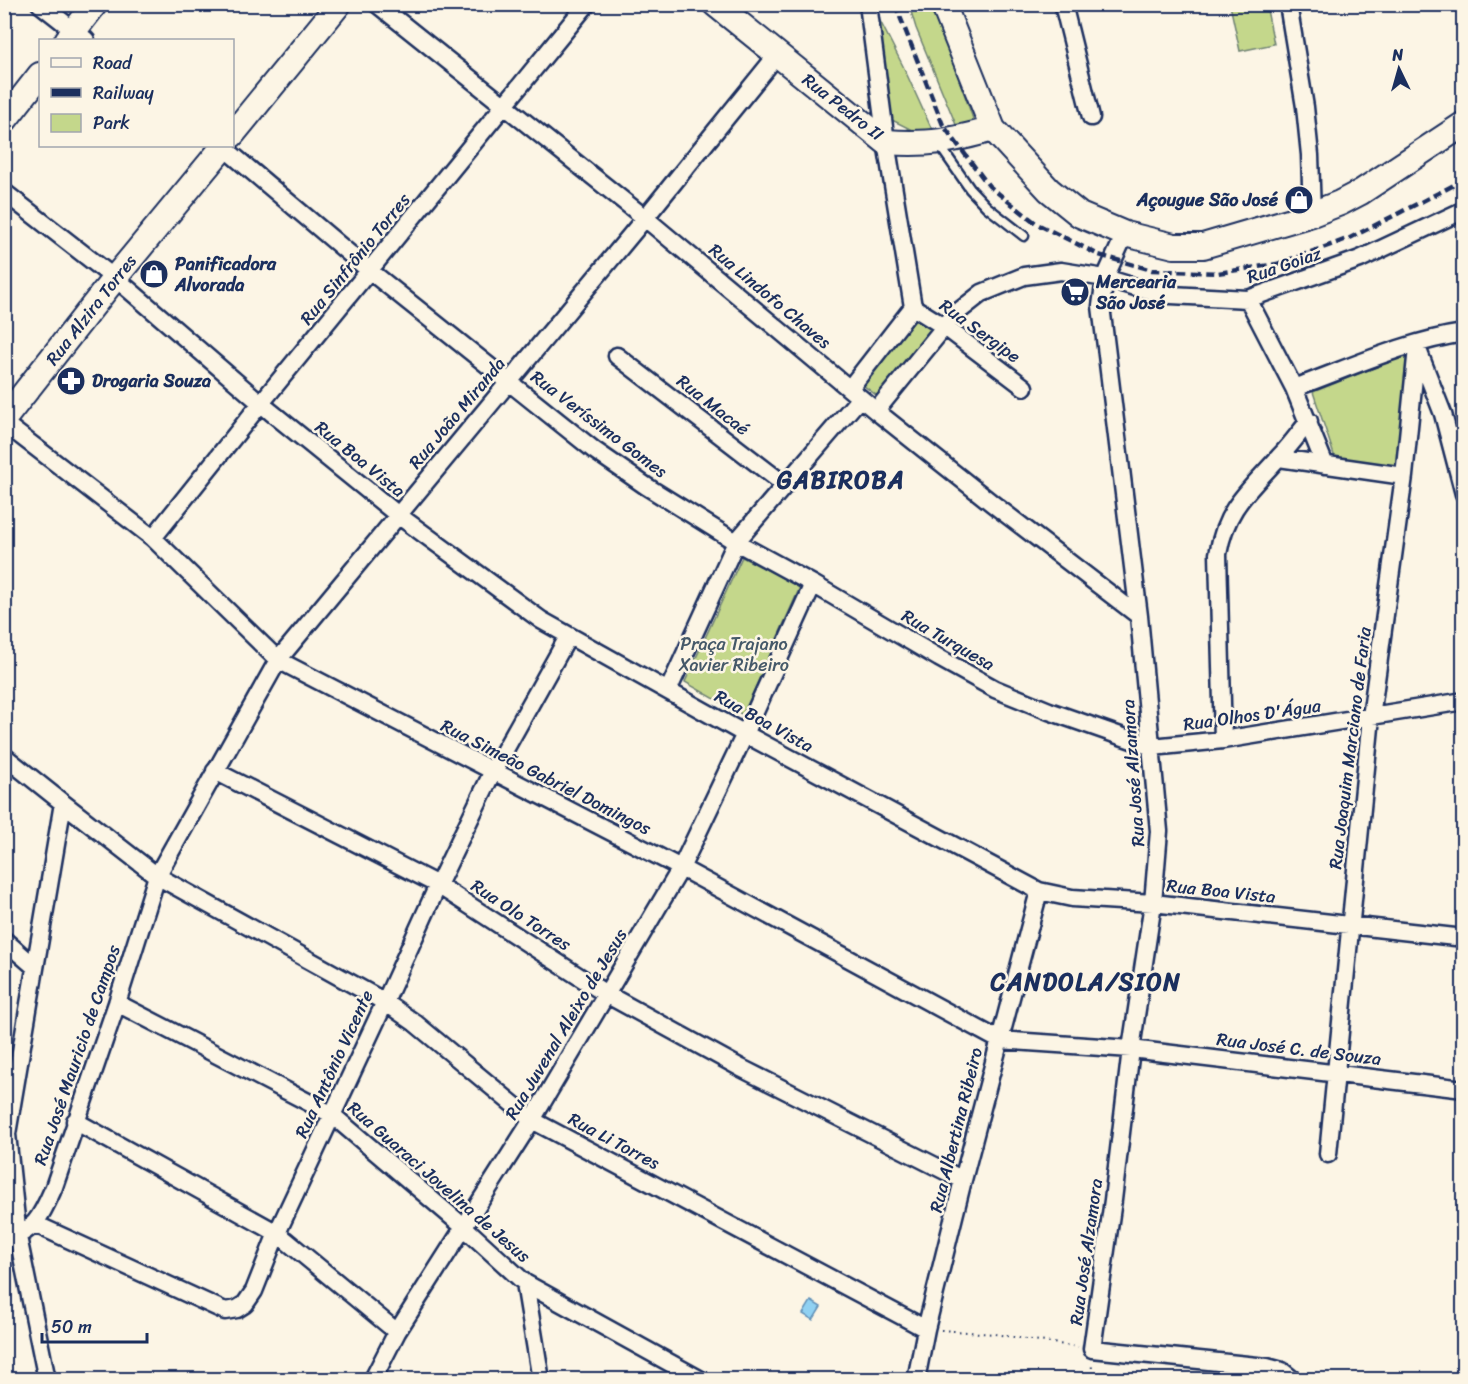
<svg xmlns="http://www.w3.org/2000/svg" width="1468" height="1384" viewBox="0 0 1468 1384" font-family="Sriracha,sans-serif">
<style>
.green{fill:#c4d78b;stroke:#708374;stroke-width:1.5}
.water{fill:#90d1f2;stroke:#6190b7;stroke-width:1.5}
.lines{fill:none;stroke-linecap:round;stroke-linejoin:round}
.lane-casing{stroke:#1b2f5e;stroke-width:13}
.street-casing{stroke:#1b2f5e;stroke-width:21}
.secondary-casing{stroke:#1b2f5e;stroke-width:28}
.path{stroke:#1b2f5e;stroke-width:2;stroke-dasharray:1.5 4.5;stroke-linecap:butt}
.lane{stroke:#fcf5e5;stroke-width:8}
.street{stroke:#fcf5e5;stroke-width:16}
.secondary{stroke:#fcf5e5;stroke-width:24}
.rail{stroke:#1b2f5e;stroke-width:4.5;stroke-dasharray:9 4.5;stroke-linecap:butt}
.labels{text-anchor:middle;stroke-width:5;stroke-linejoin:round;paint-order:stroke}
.street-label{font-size:18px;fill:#1b2f5e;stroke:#fcf5e5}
.poi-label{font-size:18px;font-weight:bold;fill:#1b2f5e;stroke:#fcf5e5;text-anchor:start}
.park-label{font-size:18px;fill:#455969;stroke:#fcf5e5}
.district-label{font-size:24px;font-weight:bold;letter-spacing:1.5px;fill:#1b2f5e;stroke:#fcf5e5}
</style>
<rect width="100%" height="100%" fill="#fcf5e5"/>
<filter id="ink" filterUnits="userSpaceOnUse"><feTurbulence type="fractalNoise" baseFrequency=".0167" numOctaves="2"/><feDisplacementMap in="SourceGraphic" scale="12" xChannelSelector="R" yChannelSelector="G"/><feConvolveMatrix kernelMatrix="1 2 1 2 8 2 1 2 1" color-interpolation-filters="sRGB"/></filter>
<g filter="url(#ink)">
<!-- green -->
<path class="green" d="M909,5H933L978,133L959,132L916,28Z
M1230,5H1266L1274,44L1240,51Z
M873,7L903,66L933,132H916L884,116Z
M917,315L935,327L880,398L863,385Z
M1411,353L1396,467L1335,458L1313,392Z
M742,557L800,587L743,715L685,682Z"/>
<!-- water -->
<path class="water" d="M811,1301L821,1307L813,1320L803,1314Z"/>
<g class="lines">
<!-- lane casing -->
<g class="lane-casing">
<path id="lane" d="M938,143L970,189L987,207L1024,236"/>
</g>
<!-- street casing -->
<g class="street-casing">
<path id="street" d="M40,4L86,40
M377,4L645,218L876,411L993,504L1139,616
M868,4L886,142L913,307
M1063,4L1091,117
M1288,4L1305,107L1310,155L1312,214
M222,146L370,271L594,450L646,486L736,542L813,584L939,658L995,689L1049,711L1152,747L1223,740L1464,701
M4,192L127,288L271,412L398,515L541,620L745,734L1039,891L1072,898L1153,903L1464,938
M1125,234L1105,278L1101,306L1139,616L1159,831L1153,903L1131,1049L1113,1200L1092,1349L1267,1367L1282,1371L1293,1380
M1248,299L1294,388L1325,465
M913,307L945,327L1024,387
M1418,350L1443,414L1464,494
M617,356L785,485
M850,388L913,307
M1294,388C1349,368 1407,341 1464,333
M876,411L954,315L982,293L1024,276L1061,271L1105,278L1135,287L1171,295L1248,299L1360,259L1464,210
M4,423L153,538L278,660L681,868L999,1040L1131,1049L1464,1089
M1279,458L1404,476
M153,538L261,403L587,4
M668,691L736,542L860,398
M1223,740L1218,554C1226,507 1249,491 1279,457C1290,446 1299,433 1309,421
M4,756L63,803L157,876L385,1002L415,1023L532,1120L926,1329
M215,771L438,885L606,994L741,1068L963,1180
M4,940L35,967
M117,1003L331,1114L465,1228L525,1283L701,1380
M75,1121L277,1233L397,1332L532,1120L681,868L745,734L813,584
M1328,1154L1371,717L1404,476L1417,348
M35,1224L225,1311L237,1309L245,1304L254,1291L277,1233L385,1002L438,885L493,771L568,637
M4,1239C35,1234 43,1212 54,1187L117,1003L157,876L278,660L645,218L777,55
M525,1283L541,1380
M373,1379L397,1332
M47,1380L18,1237L7,1134L63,803
M916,1380L926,1329L963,1180L1039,891"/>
</g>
<!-- secondary casing -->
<g class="secondary-casing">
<path id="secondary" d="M715,4L886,142C930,145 951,141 993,129
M943,4L993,129L1049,190L1080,215L1125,234L1174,246H1203L1312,214L1340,203L1361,192L1464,124
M67,40L95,4
M4,121L40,75
M232,135L339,4
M4,419L114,279L224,146"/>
</g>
<!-- path -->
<path class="path" d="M941,1330L994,1334L1078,1347
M1091,1380L1092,1364"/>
<!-- lane -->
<use href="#lane" class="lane"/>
<!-- street -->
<use href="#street" class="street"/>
<!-- secondary -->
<use href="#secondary" class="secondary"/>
<!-- rail -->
<path class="rail" d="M895,4L943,125L989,186L1037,224L1099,255L1152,270L1218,273L1277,264L1350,238L1464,180"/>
</g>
</g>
<!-- icons -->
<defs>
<g id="shop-disc" transform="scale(1.5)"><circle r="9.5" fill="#1b2f5e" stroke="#fcf5e5"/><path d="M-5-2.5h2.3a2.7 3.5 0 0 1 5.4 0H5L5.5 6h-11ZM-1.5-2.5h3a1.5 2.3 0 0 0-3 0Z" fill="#fff"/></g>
<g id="supermarket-disc" transform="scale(1.5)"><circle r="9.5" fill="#1b2f5e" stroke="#fcf5e5"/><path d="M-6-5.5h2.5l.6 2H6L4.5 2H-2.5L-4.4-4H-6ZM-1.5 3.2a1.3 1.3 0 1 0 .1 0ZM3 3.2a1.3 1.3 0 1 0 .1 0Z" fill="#fff"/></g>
<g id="pharmacy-disc" transform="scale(1.5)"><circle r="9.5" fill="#1b2f5e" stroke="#fcf5e5"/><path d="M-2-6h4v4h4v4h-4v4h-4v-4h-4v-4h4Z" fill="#fff"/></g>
</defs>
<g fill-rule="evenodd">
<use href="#shop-disc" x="1299" y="200"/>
<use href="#shop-disc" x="154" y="274"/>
<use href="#supermarket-disc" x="1075" y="292"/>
<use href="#pharmacy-disc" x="71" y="381"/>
</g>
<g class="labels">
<!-- street labels -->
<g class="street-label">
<text transform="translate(843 107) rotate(38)" y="6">Rua Pedro II</text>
<text transform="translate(355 259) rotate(-51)" y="6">Rua Sinfrônio Torres</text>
<text transform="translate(1284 265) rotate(-19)" y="6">Rua Goiaz</text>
<text transform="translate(770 296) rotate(40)" y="6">Rua Lindofo Chaves</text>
<text transform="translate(91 310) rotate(-52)" y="6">Rua Alzira Torres</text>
<text transform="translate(980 331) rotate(36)" y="6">Rua Sergipe</text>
<text transform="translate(713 405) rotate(38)" y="6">Rua Macaé</text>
<text transform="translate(457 413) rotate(-50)" y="6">Rua João Miranda</text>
<text transform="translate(599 424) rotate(37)" y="6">Rua Veríssimo Gomes</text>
<text transform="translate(360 459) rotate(39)" y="6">Rua Boa Vista</text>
<text transform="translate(948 640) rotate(30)" y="6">Rua Turquesa</text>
<text transform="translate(1252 715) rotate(-8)" y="6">Rua Olhos D'Água</text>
<text transform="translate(764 721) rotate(29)" y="6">Rua Boa Vista</text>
<text transform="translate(1350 748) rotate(-83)" y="6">Rua Joaquim Marciano de Faria</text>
<text transform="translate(1133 773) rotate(-94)" y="6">Rua José Alzamora</text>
<text transform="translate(546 777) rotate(27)" y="6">Rua Simeão Gabriel Domingos</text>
<text transform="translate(1221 891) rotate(6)" y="6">Rua Boa Vista</text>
<text transform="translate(521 915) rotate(33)" y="6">Rua Olo Torres</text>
<text transform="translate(566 1024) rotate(-59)" y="6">Rua Juvenal Aleixo de Jesus</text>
<text transform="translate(1299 1049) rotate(7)" y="6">Rua José C. de Souza</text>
<text transform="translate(77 1055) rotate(-71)" y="6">Rua José Mauricio de Campos</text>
<text transform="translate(334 1064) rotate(-65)" y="6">Rua Antônio Vicente</text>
<text transform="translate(956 1130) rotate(-76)" y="6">Rua Albertina Ribeiro</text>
<text transform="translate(614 1141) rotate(28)" y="6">Rua Li Torres</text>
<text transform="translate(439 1182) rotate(41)" y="6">Rua Guaraci Jovelina de Jesus</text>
<text transform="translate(1086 1252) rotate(-82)" y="6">Rua José Alzamora</text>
</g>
<!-- poi labels -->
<g class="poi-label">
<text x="1278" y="206" text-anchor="end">Açougue São José</text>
<text x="175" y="270">Panificadora<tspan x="175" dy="21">Alvorada</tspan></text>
<text x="1096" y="288">Mercearia<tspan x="1096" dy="21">São José</tspan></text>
<text x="92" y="387">Drogaria Souza</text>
</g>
<!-- park labels -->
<g class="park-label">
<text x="734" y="650">Praça Trajano<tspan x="734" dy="21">Xavier Ribeiro</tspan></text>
</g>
<!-- district labels -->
<g class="district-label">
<text x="841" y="488">GABIROBA</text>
<text x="1086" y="990">CANDOLA/SION</text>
</g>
</g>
<!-- margin -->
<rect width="1468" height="1384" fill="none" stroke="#fcf5e5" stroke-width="24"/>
<rect x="12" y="12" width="1444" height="1360" fill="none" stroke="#1b2f5e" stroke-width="2" filter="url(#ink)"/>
<!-- legend -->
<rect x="39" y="39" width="195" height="108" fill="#fcf5e5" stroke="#a2a6af" stroke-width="1.5"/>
<rect x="51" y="58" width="30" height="9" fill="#fcf5e5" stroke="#a2a6af" stroke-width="1.5"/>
<text x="93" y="69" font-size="18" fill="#1b2f5e">Road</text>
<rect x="51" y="88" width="30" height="9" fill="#1b2f5e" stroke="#a2a6af" stroke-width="1.5"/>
<text x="93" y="99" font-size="18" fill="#1b2f5e">Railway</text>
<rect x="51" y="114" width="30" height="18" fill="#c4d78b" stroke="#a2a6af" stroke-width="1.5"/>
<text x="93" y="129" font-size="18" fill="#1b2f5e">Park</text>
<!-- north arrow -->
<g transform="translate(1399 69) rotate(355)" stroke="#fcf5e5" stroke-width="4.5" paint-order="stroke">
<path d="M0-4.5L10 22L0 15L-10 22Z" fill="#1b2f5e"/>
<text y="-9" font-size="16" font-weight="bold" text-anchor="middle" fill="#1b2f5e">N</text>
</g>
<!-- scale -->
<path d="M42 1333v9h105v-9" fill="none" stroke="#1b2f5e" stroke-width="3"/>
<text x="51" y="1333" font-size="18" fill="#1b2f5e" stroke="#fcf5e5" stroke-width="4.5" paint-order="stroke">50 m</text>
</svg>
